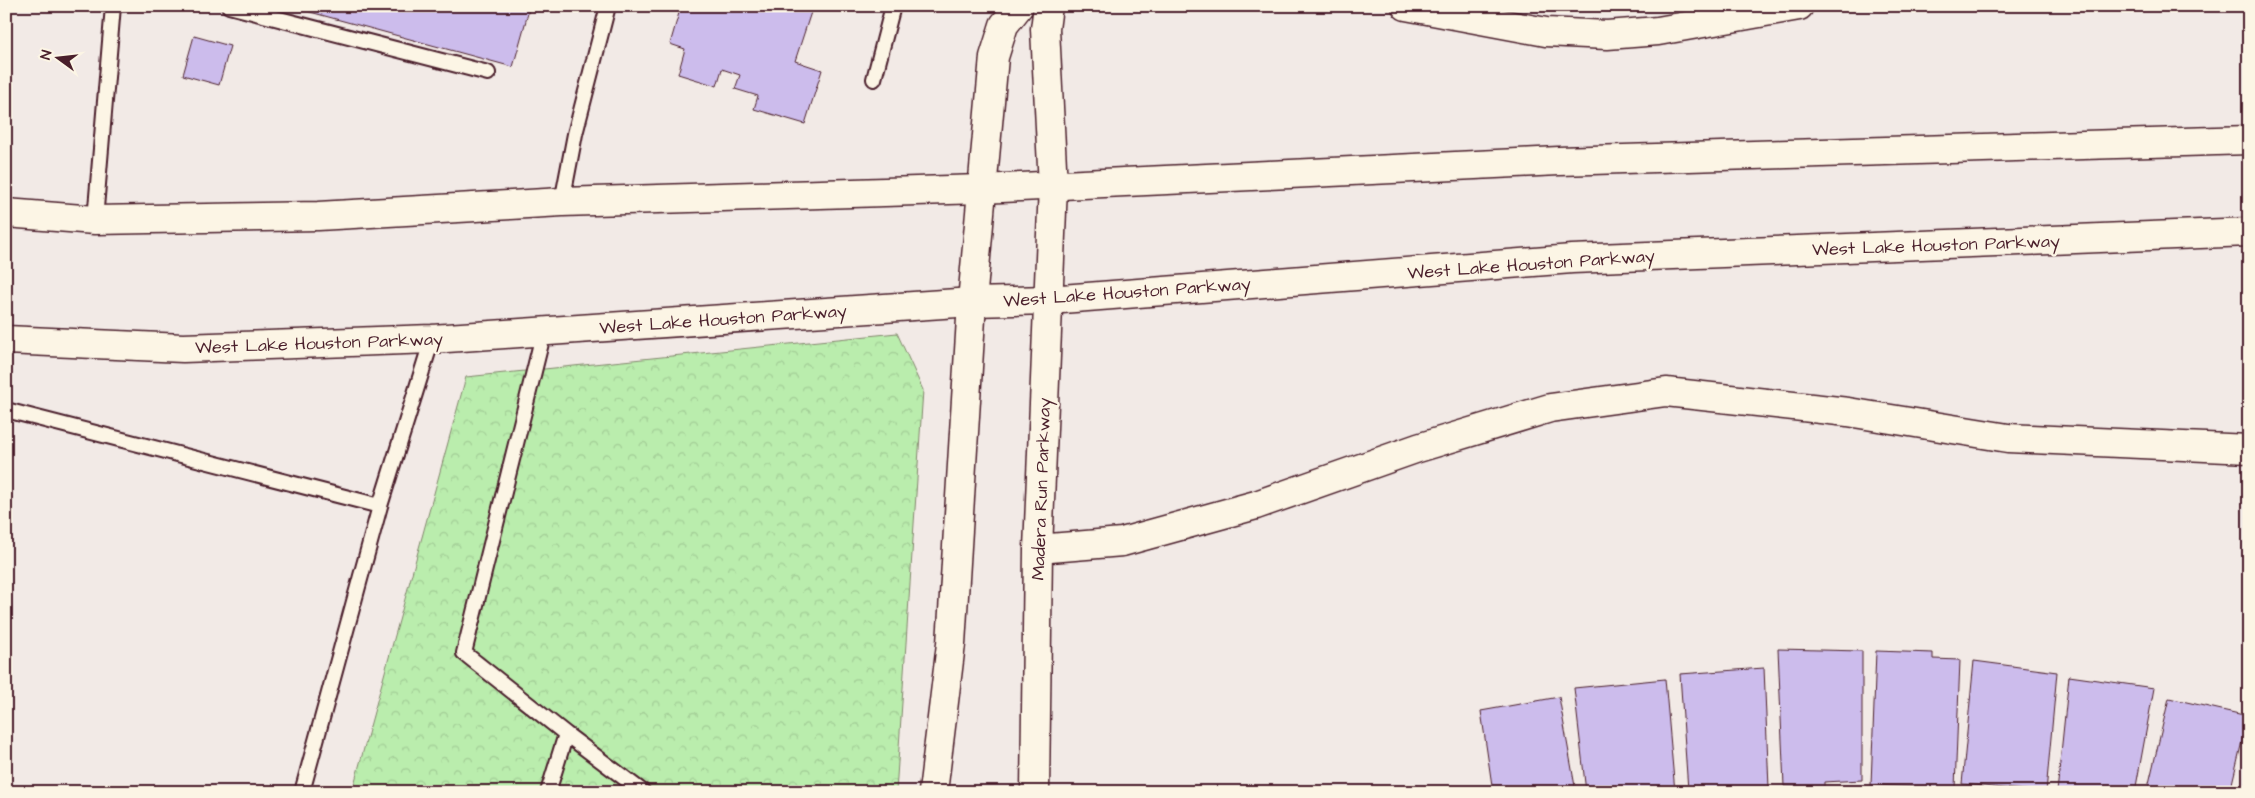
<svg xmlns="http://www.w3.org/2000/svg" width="2255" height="798" viewBox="0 0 2255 798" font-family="'Architects Daughter',sans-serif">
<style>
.forest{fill:url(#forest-crowns);stroke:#82866c}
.building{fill:#ccbcec;stroke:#4a1f2b}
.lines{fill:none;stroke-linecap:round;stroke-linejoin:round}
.service-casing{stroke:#4a1f2b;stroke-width:18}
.tertiary-casing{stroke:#4a1f2b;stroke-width:31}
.primary-casing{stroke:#4a1f2b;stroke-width:31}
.service{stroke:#fcf5e5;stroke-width:14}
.tertiary{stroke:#fcf5e5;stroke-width:28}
.primary{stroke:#fcf5e5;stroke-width:28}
.labels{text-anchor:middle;stroke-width:5;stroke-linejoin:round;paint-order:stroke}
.street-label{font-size:18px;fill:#4a1f2b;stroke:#fcf5e5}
</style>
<defs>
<pattern id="forest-crowns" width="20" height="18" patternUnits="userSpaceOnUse" patternTransform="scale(1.25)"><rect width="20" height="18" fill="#baedad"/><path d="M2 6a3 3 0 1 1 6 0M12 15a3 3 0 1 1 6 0" fill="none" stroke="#a1cb95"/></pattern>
</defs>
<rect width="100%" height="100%" fill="#f2eae6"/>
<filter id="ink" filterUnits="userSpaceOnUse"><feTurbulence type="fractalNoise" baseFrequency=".02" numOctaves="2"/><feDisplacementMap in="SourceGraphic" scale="10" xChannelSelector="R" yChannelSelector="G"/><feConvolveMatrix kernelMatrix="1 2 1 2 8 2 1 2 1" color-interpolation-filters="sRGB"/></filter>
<g filter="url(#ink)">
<!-- forest -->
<path class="forest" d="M897,333L923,390L896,792H352L466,377Z"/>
<!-- building -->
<path class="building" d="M288,6H530L513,67Z
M681,6H813L795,61L822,70L805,124L754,109L758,96L735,89L740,75L722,69L717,86L678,74L685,49L670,44Z
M194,36L230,46L219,85L183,75Z
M1778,649L1862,651V780L1824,782V787L1784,786Z
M1876,651L1933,653V659L1960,660L1955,788L1871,785Z
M1974,661L2057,672L2046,792L1962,784Z
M1764,668L1769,788L1688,790L1680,674Z
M2069,676L2154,688L2135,792H2057Z
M1665,679L1675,792H1586L1574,688Z
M1559,697L1576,792H1493L1481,711Z
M2169,698L2248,716L2230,792H2147Z
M2249,776V792H2245Z"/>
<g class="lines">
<!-- service casing -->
<g class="service-casing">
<path id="service" d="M229,6L488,73
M874,79L893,6
M562,202L575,134L608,6
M95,220L113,6
M544,331L464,653L566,734L548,792
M6,410L380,506L432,339
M566,734L643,792
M302,792L380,506"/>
</g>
<!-- tertiary casing -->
<g class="tertiary-casing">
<path id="tertiary" d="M1406,6L1546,32L1607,35L1658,31L1799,6
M1038,549L1122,542L1256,505L1418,448L1550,408L1666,392L1848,412L2008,438L2249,449
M933,792L951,644L972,302L994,57L1004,25L1019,6
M1035,792L1038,549L1053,186L1045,29L1048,6"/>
</g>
<!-- primary casing -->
<g class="primary-casing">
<path id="primary" d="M6,213L95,220L318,216L562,202L981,189L1559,161L2249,140
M6,340L183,348L432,339L972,302L1049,300L1572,259L2249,232"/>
</g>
<!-- service -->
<use href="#service" class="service"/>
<!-- tertiary -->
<use href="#tertiary" class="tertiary"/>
<!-- primary -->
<use href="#primary" class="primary"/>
</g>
</g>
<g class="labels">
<!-- street labels -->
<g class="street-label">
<text transform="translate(1936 245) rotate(-2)" y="6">West Lake Houston Parkway</text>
<text transform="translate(1531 264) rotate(-4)" y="6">West Lake Houston Parkway</text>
<text transform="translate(1127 292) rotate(-4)" y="6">West Lake Houston Parkway</text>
<text transform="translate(723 319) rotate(-4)" y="6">West Lake Houston Parkway</text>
<text transform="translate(319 343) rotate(-2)" y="6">West Lake Houston Parkway</text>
<text transform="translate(1041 489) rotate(-88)" y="6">Madera Run Parkway</text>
</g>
</g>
<!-- margin -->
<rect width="2255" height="798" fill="none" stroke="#fcf5e5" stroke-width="25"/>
<rect x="12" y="12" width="2230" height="773" fill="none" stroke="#4a1f2b" stroke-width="2" filter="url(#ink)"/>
<!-- north arrow -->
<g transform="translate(58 58) rotate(285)" stroke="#fcf5e5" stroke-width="4" paint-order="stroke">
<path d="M0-4L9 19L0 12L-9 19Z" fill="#4a1f2b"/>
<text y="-8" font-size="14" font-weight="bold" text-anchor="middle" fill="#4a1f2b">N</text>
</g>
</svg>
